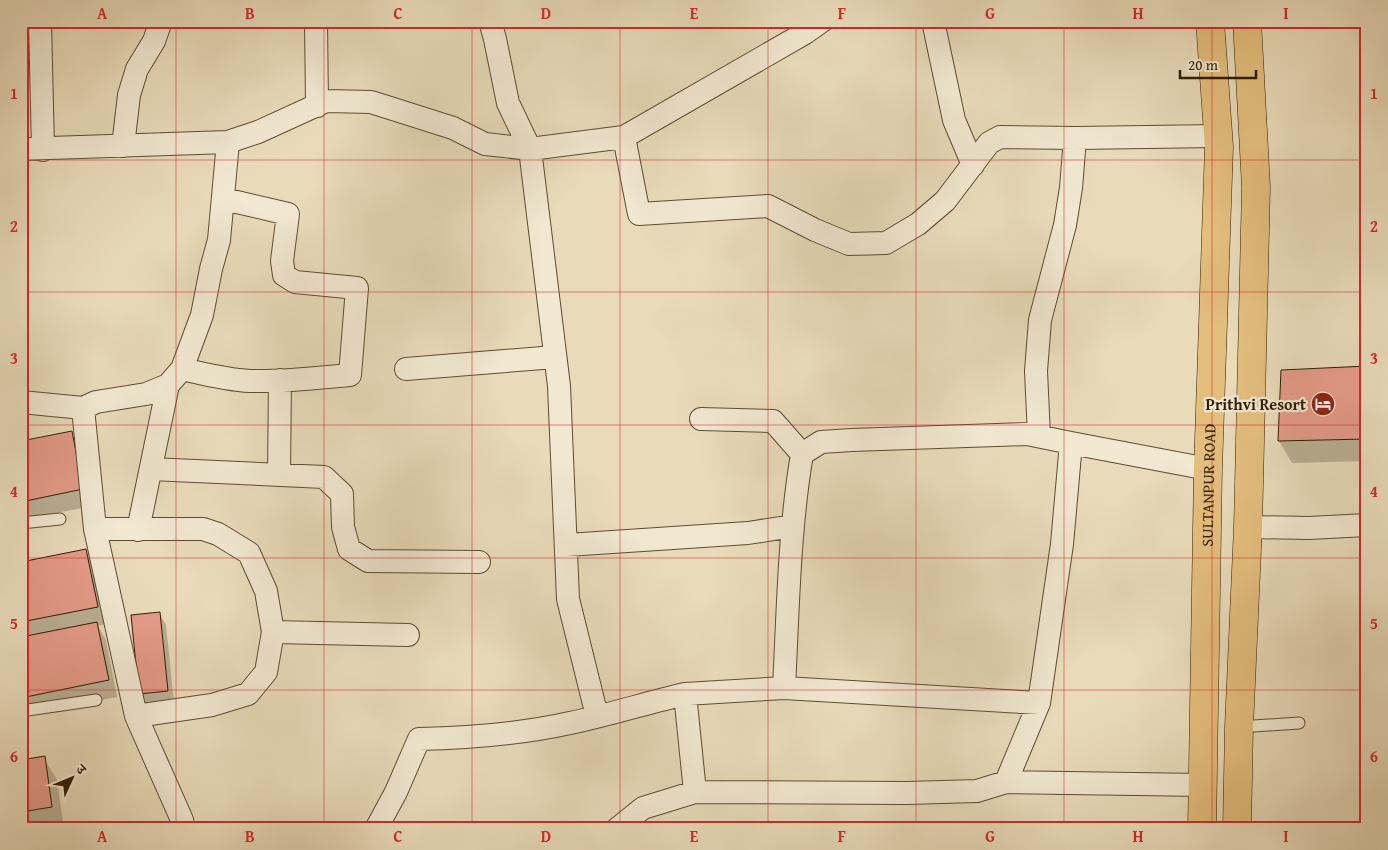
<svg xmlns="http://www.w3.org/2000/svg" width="1388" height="850" viewBox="0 0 1388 850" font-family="'Gentium Book Plus','Noto Serif Devanagari',serif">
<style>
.shadow{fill:#0003}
.building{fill:#e59b88;stroke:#2f1d02}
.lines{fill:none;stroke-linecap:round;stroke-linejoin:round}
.lane-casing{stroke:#5e4c30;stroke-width:13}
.street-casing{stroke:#5e4c30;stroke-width:24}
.highway-casing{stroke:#2f1d02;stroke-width:29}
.lane{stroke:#f1e8d2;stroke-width:11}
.street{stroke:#f1e8d2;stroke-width:22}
.highway{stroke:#e4be7d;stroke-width:28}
.grid{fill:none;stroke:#d62828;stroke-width:1;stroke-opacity:0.55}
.labels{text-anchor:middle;stroke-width:4.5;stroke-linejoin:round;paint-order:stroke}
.poi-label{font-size:16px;font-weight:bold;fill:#2f1d02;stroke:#f1e8d2;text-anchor:end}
.street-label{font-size:16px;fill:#2f1d02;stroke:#f1e8d2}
.neatline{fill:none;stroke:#d62828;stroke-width:2}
.grid-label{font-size:16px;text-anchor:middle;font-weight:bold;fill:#d62828}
</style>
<rect width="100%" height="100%" fill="#e9dbba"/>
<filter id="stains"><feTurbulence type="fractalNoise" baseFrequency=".004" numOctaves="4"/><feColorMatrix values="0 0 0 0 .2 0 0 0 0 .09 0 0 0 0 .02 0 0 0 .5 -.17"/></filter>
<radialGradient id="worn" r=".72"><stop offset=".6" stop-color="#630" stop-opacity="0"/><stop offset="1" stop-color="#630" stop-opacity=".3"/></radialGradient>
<!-- shadow -->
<path class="shadow" d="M1367,367V461L1292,463L1279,441Z
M71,433L81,450L92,506L21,520V442Z
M85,550L95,567L107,624L98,626L106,640L117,697L21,716V563Z
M159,613L166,625L174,702L147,705L140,693Z
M44,758L57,780L64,829H21V761Z"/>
<!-- building -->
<path class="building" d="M1367,366V439L1278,441L1281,370Z
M72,431L83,489L21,502V441Z
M86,549L98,607L21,622V562Z
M160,612L168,691L139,694L131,615Z
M97,622L109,680L21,698V637Z
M45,756L52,807L21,812V760Z
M61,825V829H36Z"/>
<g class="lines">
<!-- lane casing -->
<g class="lane-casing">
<path id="lane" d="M21,523L60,519
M21,711L96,700
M1239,727L1299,723"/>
</g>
<!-- street casing -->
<g class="street-casing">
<path id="street" d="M40,21L43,150
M316,21L317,106
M490,21L495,39L508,103L530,149L559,386L568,599L597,716
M933,21L954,120L973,165
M624,137L639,214L768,206L815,230L849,244L886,243L918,224L945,201L989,143L1000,137L1075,138L1218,136
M123,146L129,95L137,69L154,41L161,21
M21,149L228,142L258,132L326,101L371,102L453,128L485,144L530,149L624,137L805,33L822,21
M182,369C204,374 227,380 250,381C284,382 317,378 350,375L357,288L295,282L284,275L282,261L288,214L224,199
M406,369L555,357
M21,402L83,408L95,529L136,716L182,820L184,829
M83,408L96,402L146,394L168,385L182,369L202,315L211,269L219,240L228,142
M701,419L773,421L802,454
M1039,436L1036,371L1040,320L1065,225L1071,188L1075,138
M1071,443L1208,469
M151,469L324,477L342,494L343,527L349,549L368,561L479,562
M279,475L280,380
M1248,527L1309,528L1367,525
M95,529H203L218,534L249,553L266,591L273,632L266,672L248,694L212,705L136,716
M138,530L168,385
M567,545L748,533L793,526
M273,632L408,635
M784,688L1039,703
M1006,782L1203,785
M376,829L396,792L419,739C470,738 520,734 570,723C609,715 646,703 685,694L695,792
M617,829L643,808L695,792L907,793L977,791L1006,782L1039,703L1062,544L1071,443L1027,434L852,440L821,442L802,454C789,531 788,610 784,688L685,694"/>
</g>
<!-- highway casing -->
<g class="highway-casing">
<g id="highway">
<path id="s1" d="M1202,829L1208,469L1219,147L1210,21"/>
<path d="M1237,829L1239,727L1248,527L1256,187L1247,21"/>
</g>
</g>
<!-- lane -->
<use href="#lane" class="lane"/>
<!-- street -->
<use href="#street" class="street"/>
<!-- highway -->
<use href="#highway" class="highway"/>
</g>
<!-- grid -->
<path class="grid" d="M176,21V829M324,21V829M472,21V829M620,21V829M768,21V829M916,21V829M1064,21V829M1212,21V829M21,160H1367M21,292H1367M21,425H1367M21,558H1367M21,690H1367"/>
<!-- icons -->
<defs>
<g id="hotel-disc" transform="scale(1.25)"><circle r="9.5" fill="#8f2418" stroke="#f1e8d2"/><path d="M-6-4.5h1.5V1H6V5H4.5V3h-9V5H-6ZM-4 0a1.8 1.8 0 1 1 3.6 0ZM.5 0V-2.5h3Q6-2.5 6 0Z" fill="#fff"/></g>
</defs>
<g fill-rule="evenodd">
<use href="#hotel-disc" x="1323" y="404"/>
</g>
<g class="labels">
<!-- poi labels -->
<g class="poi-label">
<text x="1306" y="410">Prithvi Resort</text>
</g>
<!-- street labels -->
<g class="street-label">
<text dy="6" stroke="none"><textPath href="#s1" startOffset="344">SULTANPUR ROAD</textPath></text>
</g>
</g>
<!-- margin -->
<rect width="1388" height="850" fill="none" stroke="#e9dbba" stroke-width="55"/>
<!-- north arrow -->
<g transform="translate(72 778) rotate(46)" stroke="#f1e8d2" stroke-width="4" paint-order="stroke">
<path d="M0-4L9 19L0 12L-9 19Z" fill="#2f1d02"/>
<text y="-8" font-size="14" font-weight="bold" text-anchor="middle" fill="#2f1d02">उ</text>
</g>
<!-- scale -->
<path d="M1180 70v8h76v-8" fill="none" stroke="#2f1d02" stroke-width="2.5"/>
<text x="1188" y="70" font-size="15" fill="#2f1d02" stroke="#f1e8d2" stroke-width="4" paint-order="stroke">20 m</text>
<rect x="28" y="28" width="1332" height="794" class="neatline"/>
<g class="grid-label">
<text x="102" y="19">A</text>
<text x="250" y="19">B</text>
<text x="398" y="19">C</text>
<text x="546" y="19">D</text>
<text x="694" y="19">E</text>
<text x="842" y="19">F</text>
<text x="990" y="19">G</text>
<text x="1138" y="19">H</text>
<text x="1286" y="19">I</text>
<text x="14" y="99">1</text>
<text x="1374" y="99">1</text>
<text x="14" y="232">2</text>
<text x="1374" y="232">2</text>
<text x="14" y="364">3</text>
<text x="1374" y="364">3</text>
<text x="14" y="497">4</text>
<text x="1374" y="497">4</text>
<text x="14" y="629">5</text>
<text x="1374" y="629">5</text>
<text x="14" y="762">6</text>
<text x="1374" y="762">6</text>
<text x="102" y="842">A</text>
<text x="250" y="842">B</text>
<text x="398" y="842">C</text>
<text x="546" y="842">D</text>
<text x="694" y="842">E</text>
<text x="842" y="842">F</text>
<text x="990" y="842">G</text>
<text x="1138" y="842">H</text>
<text x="1286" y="842">I</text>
</g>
<rect width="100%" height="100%" filter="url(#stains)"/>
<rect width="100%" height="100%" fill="url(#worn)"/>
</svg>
